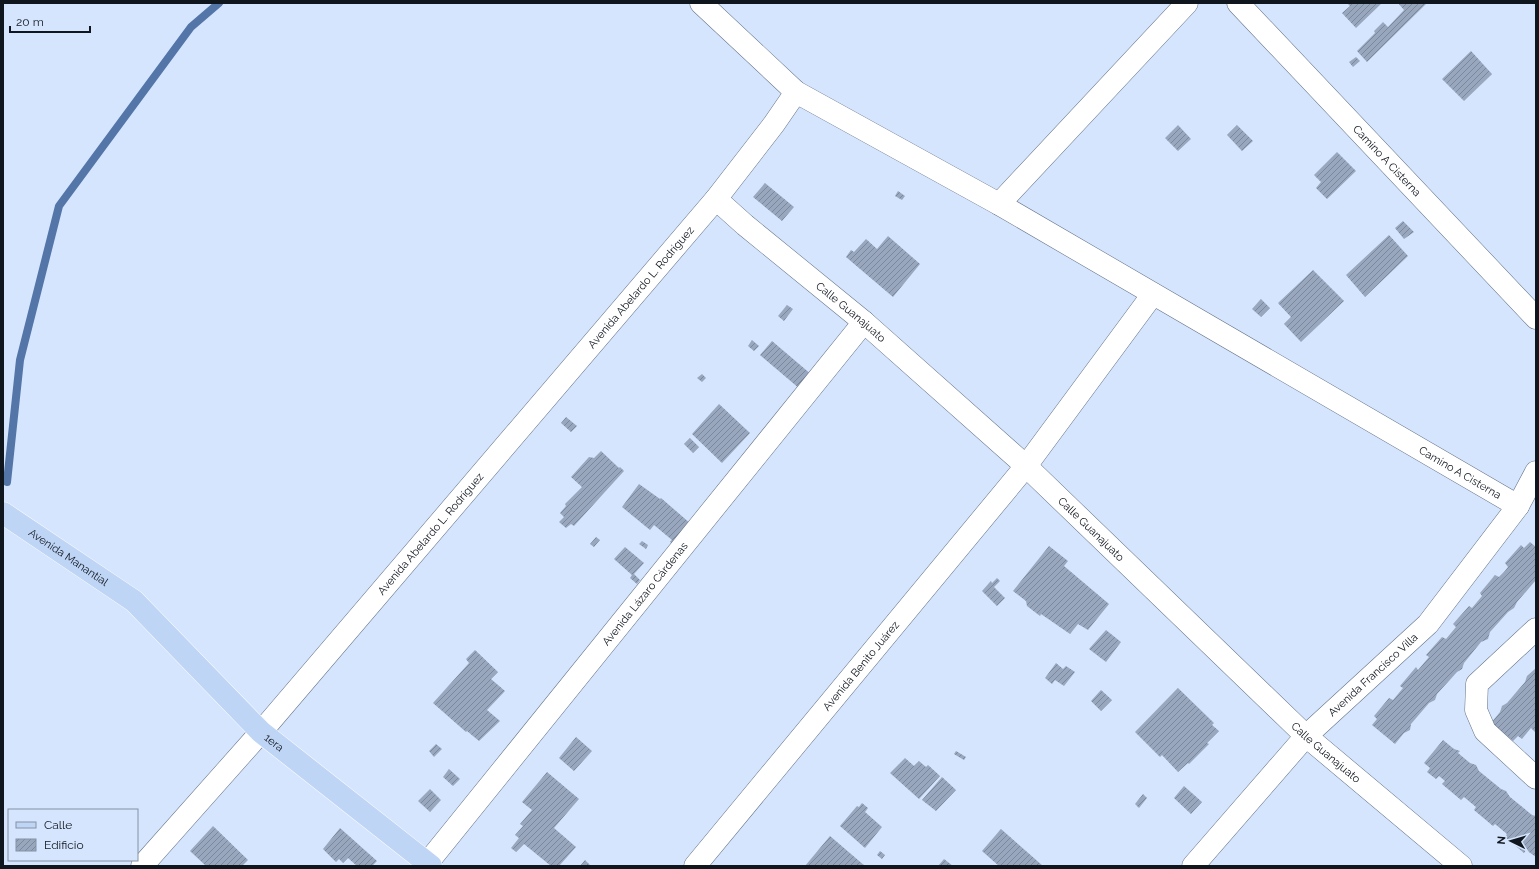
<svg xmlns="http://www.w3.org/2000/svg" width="1539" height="869" font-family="Raleway,sans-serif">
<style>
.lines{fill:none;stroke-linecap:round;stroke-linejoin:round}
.stream{stroke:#5375a8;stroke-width:8}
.building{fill:url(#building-hatch)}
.minor-casing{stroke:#657388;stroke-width:23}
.major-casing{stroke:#fff;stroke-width:23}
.minor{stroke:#fff;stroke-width:22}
.major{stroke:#bfd5f6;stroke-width:22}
.labels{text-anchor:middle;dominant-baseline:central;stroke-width:3;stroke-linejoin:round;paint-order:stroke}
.street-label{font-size:11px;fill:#10161e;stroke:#d5e5fd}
</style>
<defs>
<pattern id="building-hatch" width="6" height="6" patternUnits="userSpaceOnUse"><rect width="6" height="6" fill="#98a7be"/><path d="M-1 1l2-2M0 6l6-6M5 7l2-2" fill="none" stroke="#7b879a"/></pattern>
</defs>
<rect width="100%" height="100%" fill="#d5e5fd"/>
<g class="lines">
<path class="stream" d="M7,482L20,360L59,206L191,27L219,3"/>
</g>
<path class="building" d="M1347,3H1382L1356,28L1342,13L1350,6Z
M1398,3H1425L1426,4L1367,62L1357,51L1375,33L1374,31L1383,22L1388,27L1404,10Z
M1471,51L1492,74L1464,101L1442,79Z
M1356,57L1360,61L1353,67L1349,62Z
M1178,125L1191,139L1178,151L1165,138Z
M1237,125L1253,141L1242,151L1227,135Z
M1337,152L1356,171L1327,199L1316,188L1321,182L1314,175Z
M765,183L794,207L782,221L753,197Z
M898,191L905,196L902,200L895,196Z
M1403,221L1414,232L1404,239L1395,228Z
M1389,235L1408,256L1365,297L1346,275Z
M888,236L920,264L893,297L846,257L851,250L854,252L866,239L877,249Z
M1313,270L1344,301L1301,342L1284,324L1291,317L1278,303Z
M1261,299L1270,308L1261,317L1252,309Z
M787,305L793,309L784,321L778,316Z
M752,340L759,346L754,351L748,346Z
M772,341L819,381L807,395L760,355Z
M702,374L706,378L702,382L697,378Z
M719,404L750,433L722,463L692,434Z
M566,417L577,426L571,432L561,423Z
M690,438L699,447L693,453L684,444Z
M601,451L619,468L620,467L624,471L574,526L571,524L566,528L559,522L564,517L560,513L566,506L565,504L582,487L571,477L589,457L594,458Z
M639,484L660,499L661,498L691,524L673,544L670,542L672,540L654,525L650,530L622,507Z
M596,537L600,540L594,547L590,544Z
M642,541L648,545L646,549L639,544Z
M1530,542L1536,547V580L1517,602L1514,608L1508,612L1490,632L1488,639L1481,642L1464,663L1462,669L1457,672L1437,694L1435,700L1429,703L1411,724L1410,730L1404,733L1395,744L1372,725L1377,719L1374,716L1389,698L1393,700L1403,688L1400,686L1416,667L1418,670L1429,657L1426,655L1442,637L1446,639L1456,627L1453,624L1469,606L1472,608L1482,596L1480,593L1495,575L1499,577L1504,572L1508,567L1505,563L1521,545L1524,548Z
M1049,546L1068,561L1064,566L1109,604L1088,630L1078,624L1070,634L1041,614L1040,616L1027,606L1026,601L1013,591Z
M625,547L644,563L634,574L640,580L637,584L630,578L632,575L614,559Z
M997,578L1000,581L994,587L1005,598L997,606L982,591L991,581L992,583Z
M1106,630L1121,642L1106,662L1089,649Z
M475,650L498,672L491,679L505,691L487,710L500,721L479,741L467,731L466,732L433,703L469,663L466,659Z
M1056,663L1063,669L1066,666L1075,672L1064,686L1055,680L1052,684L1045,678Z
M1536,668V733L1531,728L1522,739L1518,736L1513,741L1491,723L1500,712L1502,706L1507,703L1525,682L1527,676Z
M1178,688L1214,723L1212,725L1219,731L1207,743L1209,744L1189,764L1188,763L1178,772L1162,755L1160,757L1135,732Z
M1101,690L1112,700L1101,711L1091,701Z
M576,737L592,751L574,771L559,758Z
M1443,740L1454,749L1460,751L1458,753L1470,763L1476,765L1479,771L1501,789L1506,791L1510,797L1532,815L1536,816V857L1526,850L1524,853L1505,837L1507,834L1495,824L1493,826L1474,810L1476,807L1464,797L1461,800L1442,784L1445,781L1439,776L1436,779L1427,772L1430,768L1424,763Z
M436,744L442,749L434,757L429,751Z
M956,751L966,757L964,760L954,754Z
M905,758L914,766L919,761L926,767L928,765L940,776L919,799L890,773Z
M449,769L460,779L453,786L443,777Z
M547,772L579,799L554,828L576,847L559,866H551L524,844L516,852L511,848L519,838L515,835L523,826L520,824L532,810L522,802Z
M942,777L956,790L936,811L922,800Z
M1184,786L1202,802L1191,814L1174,798Z
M430,789L441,800L430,812L418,801Z
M1143,794L1147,798L1139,808L1135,804Z
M862,803L868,808L865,812L882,827L865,848L840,826L857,806L859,807Z
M213,826L248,860L242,866H206L190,851Z
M340,828L377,861L372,866H357L348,858L343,863L339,859L336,862L323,849Z
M1001,829L1043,866H999L982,851Z
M830,836L865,866H805Z
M880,851L885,855L882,859L877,855Z
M944,859L953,866H938Z
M585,860L591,866H580Z"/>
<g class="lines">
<defs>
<g id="minor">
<path d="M701,3L796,92"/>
<path id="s1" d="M1238,3L1536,318"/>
<path id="s2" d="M716,199L745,225L864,322L1026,466L1306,736L1461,866"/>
<path d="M999,204L1187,3"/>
<path d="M1536,629L1477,684L1476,710L1485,731L1536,778"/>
<path id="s3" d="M142,866L261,732L716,199L774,124L796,92L999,204L1518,506"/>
<path id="s4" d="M425,866L864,322"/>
<path id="s5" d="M695,866L1026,466L1153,294"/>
<path id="s6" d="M1193,866L1306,736L1428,624L1518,506L1536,472"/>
</g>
<g id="major">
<path id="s7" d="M3,513L134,601L261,732L431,866"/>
</g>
</defs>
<use href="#minor" class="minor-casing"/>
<use href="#major" class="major-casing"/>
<use href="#minor" class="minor"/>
<use href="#major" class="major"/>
</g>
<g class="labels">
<g class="street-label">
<text stroke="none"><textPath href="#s1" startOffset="217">Camino A Cisterna</textPath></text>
<text stroke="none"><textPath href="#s3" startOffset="764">Avenida Abelardo L. Rodríguez</textPath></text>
<text stroke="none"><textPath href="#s2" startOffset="176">Calle Guanajuato</textPath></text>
<text stroke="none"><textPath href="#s3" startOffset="1779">Camino A Cisterna</textPath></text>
<text stroke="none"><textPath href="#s2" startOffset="500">Calle Guanajuato</textPath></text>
<text stroke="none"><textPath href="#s3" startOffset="440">Avenida Abelardo L. Rodríguez</textPath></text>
<text stroke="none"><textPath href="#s7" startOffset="79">Avenida Manantial</textPath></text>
<text stroke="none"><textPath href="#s4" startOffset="350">Avenida Lázaro Cárdenas</textPath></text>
<text stroke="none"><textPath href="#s5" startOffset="260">Avenida Benito Juárez</textPath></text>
<text stroke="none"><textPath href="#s6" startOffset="263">Avenida Francisco Villa</textPath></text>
<text stroke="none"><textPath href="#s7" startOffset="357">1era</textPath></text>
<text stroke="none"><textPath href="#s2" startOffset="824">Calle Guanajuato</textPath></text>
</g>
</g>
<rect width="1539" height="869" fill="none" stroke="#10161e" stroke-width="8"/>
<rect x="8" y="809" width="130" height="52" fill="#d5e5fd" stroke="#8692a4"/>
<rect x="16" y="822" width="20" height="6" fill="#bfd5f6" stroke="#8692a4"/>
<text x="44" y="829" font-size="12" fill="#10161e">Calle</text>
<rect x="16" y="839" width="20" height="12" fill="url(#building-hatch)" stroke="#8692a4"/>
<text x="44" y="849" font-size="12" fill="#10161e">Edificio</text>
<g transform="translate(1511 841) rotate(275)" stroke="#d5e5fd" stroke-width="3" paint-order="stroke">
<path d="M0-3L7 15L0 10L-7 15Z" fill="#10161e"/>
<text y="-6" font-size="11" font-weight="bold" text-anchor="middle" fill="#10161e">N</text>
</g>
<path d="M10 26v6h80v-6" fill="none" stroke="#10161e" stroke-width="2"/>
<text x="16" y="26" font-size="12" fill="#10161e" stroke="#d5e5fd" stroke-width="3" paint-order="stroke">20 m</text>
</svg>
